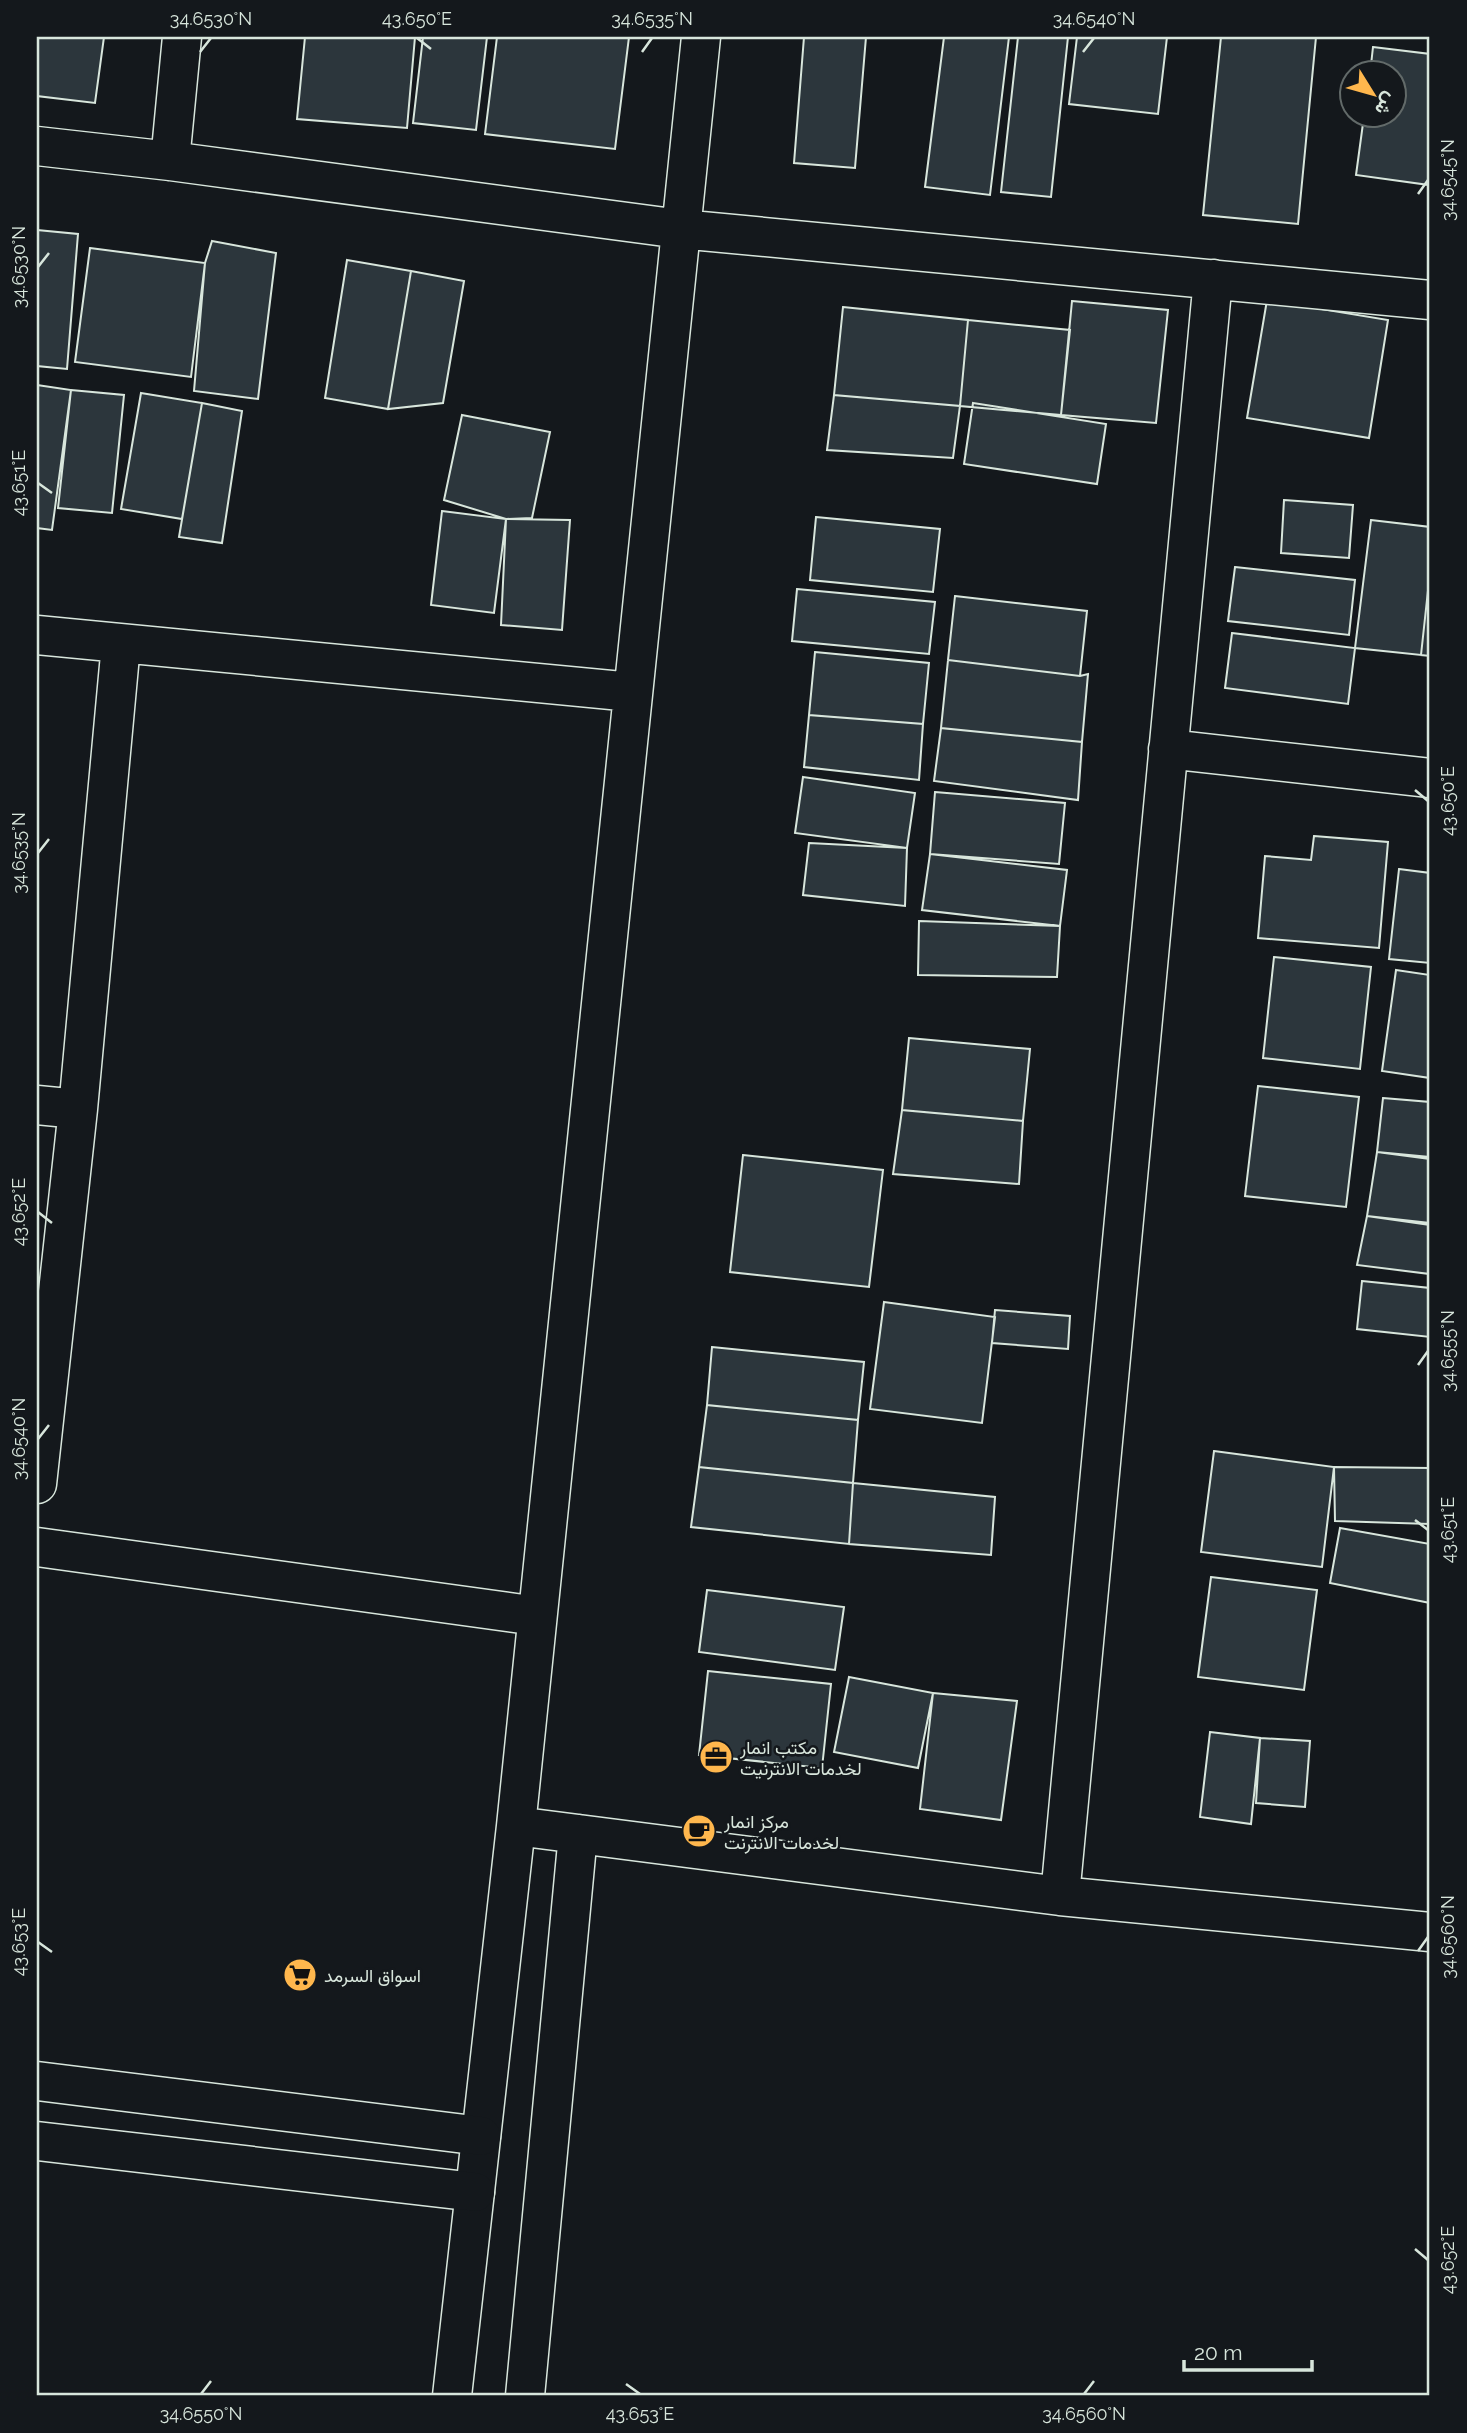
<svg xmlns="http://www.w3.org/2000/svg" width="1467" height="2433" font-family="Raleway,Vazirmatn,sans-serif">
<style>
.building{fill:#2c363c;stroke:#d8e6dc;stroke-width:2}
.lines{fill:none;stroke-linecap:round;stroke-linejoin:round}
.street-casing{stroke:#d8e6dc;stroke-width:41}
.secondary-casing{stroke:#d8e6dc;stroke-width:41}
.street{stroke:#14181c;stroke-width:38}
.secondary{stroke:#14181c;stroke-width:38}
.ticks{fill:none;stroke:#d8e6dc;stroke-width:2.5}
.labels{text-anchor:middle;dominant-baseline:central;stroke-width:5;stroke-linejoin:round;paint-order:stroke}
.poi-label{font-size:18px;fill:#d8e6dc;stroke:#14181c;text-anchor:start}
.neatline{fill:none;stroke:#d8e6dc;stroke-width:2.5}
.ticks-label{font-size:18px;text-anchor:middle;fill:#d8e6dc}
</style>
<rect width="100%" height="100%" fill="#14181c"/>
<path class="building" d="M37,37H104L95,103L37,96Z
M305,37H415L407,128L297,119Z
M423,37H487L476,130L413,123Z
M497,37H629L615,149L485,134Z
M804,37H866L855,168L794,163Z
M944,37H1009L990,195L925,187Z
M1018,37H1068L1051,197L1001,192Z
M1077,37H1167L1158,114L1069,104Z
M1221,37H1316L1298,224L1203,215Z
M1373,47L1430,54L1429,185L1356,175L1364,116H1394V74H1370Z
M37,230L78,234L67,369L37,366Z
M212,241L276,253L258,399L194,391L205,263Z
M90,248L205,263L191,377L75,362Z
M347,260L411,271L388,409L325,398Z
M411,271L464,281L443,403L388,409Z
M1267,300L1388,320L1369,438L1247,418Z
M1072,301L1168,310L1156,423L1061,415Z
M843,307L968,320L960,406L834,395Z
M968,320L1070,330L1061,415L960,406Z
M37,385L71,390L52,530L37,528Z
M71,390L124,395L112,513L58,508Z
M141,393L202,403L182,519L121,509Z
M834,395L960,406L953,458L827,450Z
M202,403L242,411L222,543L179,537Z
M973,403L1106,424L1097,484L964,464Z
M462,415L550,432L532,518L506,519L444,500Z
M1284,500L1353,505L1349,558L1281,553Z
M442,511L506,519L494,613L431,605Z
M816,517L940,529L933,592L810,580Z
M506,519L570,520L562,630L501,625Z
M1371,520L1430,527V572L1421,655L1355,648Z
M1235,567L1355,580L1349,635L1228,621Z
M1430,572V656L1421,655Z
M797,589L935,602L929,654L792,641Z
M955,596L1087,611L1080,676L948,660Z
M1232,633L1355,648L1348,704L1225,688Z
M815,652L929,663L923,724L809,715Z
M948,660L1080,676L1088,674L1082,742L941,728Z
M809,715L923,724L919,780L804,767Z
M941,728L1082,742L1078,800L934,781Z
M803,777L915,793L907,848L795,833Z
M935,792L1065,803L1059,864L930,854Z
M1314,836L1388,842L1379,948L1258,938L1265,856L1311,860Z
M809,843L907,848L905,906L803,895Z
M930,854L1067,870L1060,926L922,910Z
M1399,869L1430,873V963L1389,959Z
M919,921L1060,926L1057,977L918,975Z
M1274,957L1371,967L1360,1069L1263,1058Z
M1396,970L1430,975V1078L1382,1071Z
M909,1038L1030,1049L1023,1121L902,1110Z
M1258,1086L1359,1097L1346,1207L1245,1196Z
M1383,1098L1430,1102V1157L1377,1152Z
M902,1110L1023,1121L1019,1184L893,1174Z
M1377,1152L1430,1159V1223L1367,1216Z
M743,1155L883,1170L869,1287L730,1272Z
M1367,1216L1430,1225V1274L1357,1265Z
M1362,1281L1430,1288V1337L1357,1329Z
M884,1302L995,1317L982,1423L870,1409Z
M995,1310L1070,1316L1068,1349L992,1343Z
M712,1347L864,1362L858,1420L707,1405Z
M707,1405L858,1420L853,1483L699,1467Z
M1214,1451L1334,1467L1322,1567L1201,1552Z
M699,1467L853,1483L849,1544L691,1527Z
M1334,1467L1430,1468V1524L1335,1521Z
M853,1483L995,1497L991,1555L849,1544Z
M1340,1528L1430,1544V1603L1330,1583Z
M1211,1577L1317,1590L1304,1690L1198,1677Z
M707,1590L844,1607L835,1670L699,1652Z
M708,1671L831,1684L822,1768L699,1755Z
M849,1677L933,1693L918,1768L834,1752Z
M933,1693L1017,1701L1001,1820L920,1809Z
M1210,1732L1260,1738L1251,1824L1200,1817Z
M1260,1738L1310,1741L1305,1807L1256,1803Z"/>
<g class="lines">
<defs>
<path id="street" d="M37,146L170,161L680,229L1430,300
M170,161L182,37
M37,635L632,692
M1168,749L1430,778
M37,1105L78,1109
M37,1484L78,1109L121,644
M37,1547L537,1616
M516,1826L1060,1896L1430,1932
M1060,1896L1213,279
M452,2396L516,1826L701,37
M525,2396L578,1834"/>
<path id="secondary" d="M37,2081L481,2136
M37,2141L475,2192"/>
</defs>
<use href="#street" class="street-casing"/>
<use href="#secondary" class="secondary-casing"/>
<use href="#street" class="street"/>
<use href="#secondary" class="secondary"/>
</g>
<path class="ticks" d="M417,38L431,49M200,52L211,38M642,52L652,38M1083,52L1094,38M1418,194L1428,180M38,267L49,253M38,483L52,493M1415,790L1428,801M38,853L49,839M38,1212L52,1223M1418,1365L1428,1351M38,1439L49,1425M1415,1520L1428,1530M38,1942L52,1952M1418,1951L1428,1937M1415,2249L1428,2260M626,2384L640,2394M201,2394L211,2381M1084,2394L1094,2381"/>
<defs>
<symbol id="office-disc" viewBox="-11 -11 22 22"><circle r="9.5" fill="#ffb74d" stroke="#14181c"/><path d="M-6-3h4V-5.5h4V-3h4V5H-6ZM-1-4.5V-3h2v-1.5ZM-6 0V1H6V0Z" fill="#111"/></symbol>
<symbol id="cafe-disc" viewBox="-11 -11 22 22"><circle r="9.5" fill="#ffb74d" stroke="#14181c"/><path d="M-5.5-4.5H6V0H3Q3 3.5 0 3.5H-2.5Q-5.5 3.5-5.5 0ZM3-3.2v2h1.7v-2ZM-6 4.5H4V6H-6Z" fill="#111"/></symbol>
<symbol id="supermarket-disc" viewBox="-11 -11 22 22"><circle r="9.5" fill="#ffb74d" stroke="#14181c"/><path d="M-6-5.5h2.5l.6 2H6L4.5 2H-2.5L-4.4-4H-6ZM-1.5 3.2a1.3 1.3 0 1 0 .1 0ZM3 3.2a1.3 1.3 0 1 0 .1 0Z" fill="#111"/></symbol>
</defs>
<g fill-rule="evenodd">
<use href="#office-disc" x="697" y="1738" width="38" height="38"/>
<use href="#cafe-disc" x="680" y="1812" width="38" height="38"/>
<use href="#supermarket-disc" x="281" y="1956" width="38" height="38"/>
</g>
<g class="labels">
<g class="poi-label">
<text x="740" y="1747">مكتب انمار<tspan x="740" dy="21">لخدمات الانترنيت</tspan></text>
<text x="724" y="1821">مركز انمار<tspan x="724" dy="21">لخدمات الانترنت</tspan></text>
<text x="324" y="1975">اسواق السرمد</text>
</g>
</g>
<rect width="1467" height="2433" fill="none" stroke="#14181c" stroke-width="77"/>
<g transform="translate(1373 94) rotate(127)"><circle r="33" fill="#14181c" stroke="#626a69" stroke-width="2"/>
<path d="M0-5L12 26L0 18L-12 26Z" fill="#ffb74d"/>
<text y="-10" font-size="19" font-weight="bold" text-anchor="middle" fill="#d8e6dc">ش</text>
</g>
<path d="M1184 2360v10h128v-10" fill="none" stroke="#d8e6dc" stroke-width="3.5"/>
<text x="1194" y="2360" font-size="21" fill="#d8e6dc" stroke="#14181c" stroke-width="5" paint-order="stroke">20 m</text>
<rect x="38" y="38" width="1390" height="2356" class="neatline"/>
<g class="ticks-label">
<text x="211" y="25">34.6530°N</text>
<text x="417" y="25">43.650°E</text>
<text x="652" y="25">34.6535°N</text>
<text x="1094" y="25">34.6540°N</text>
<text transform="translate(1448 180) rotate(-90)" y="6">34.6545°N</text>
<text transform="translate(19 267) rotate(-90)" y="6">34.6530°N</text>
<text transform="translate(19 483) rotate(-90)" y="6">43.651°E</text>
<text transform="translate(1448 801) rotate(-90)" y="6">43.650°E</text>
<text transform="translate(19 853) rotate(-90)" y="6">34.6535°N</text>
<text transform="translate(19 1212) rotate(-90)" y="6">43.652°E</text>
<text transform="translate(1448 1351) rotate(-90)" y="6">34.6555°N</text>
<text transform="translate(19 1439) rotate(-90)" y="6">34.6540°N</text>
<text transform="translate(1448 1530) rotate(-90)" y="6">43.651°E</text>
<text transform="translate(1448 1937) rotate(-90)" y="6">34.6560°N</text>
<text transform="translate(19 1942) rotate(-90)" y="6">43.653°E</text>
<text transform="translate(1448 2260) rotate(-90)" y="6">43.652°E</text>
<text x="201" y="2420">34.6550°N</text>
<text x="640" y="2420">43.653°E</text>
<text x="1084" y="2420">34.6560°N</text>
</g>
</svg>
